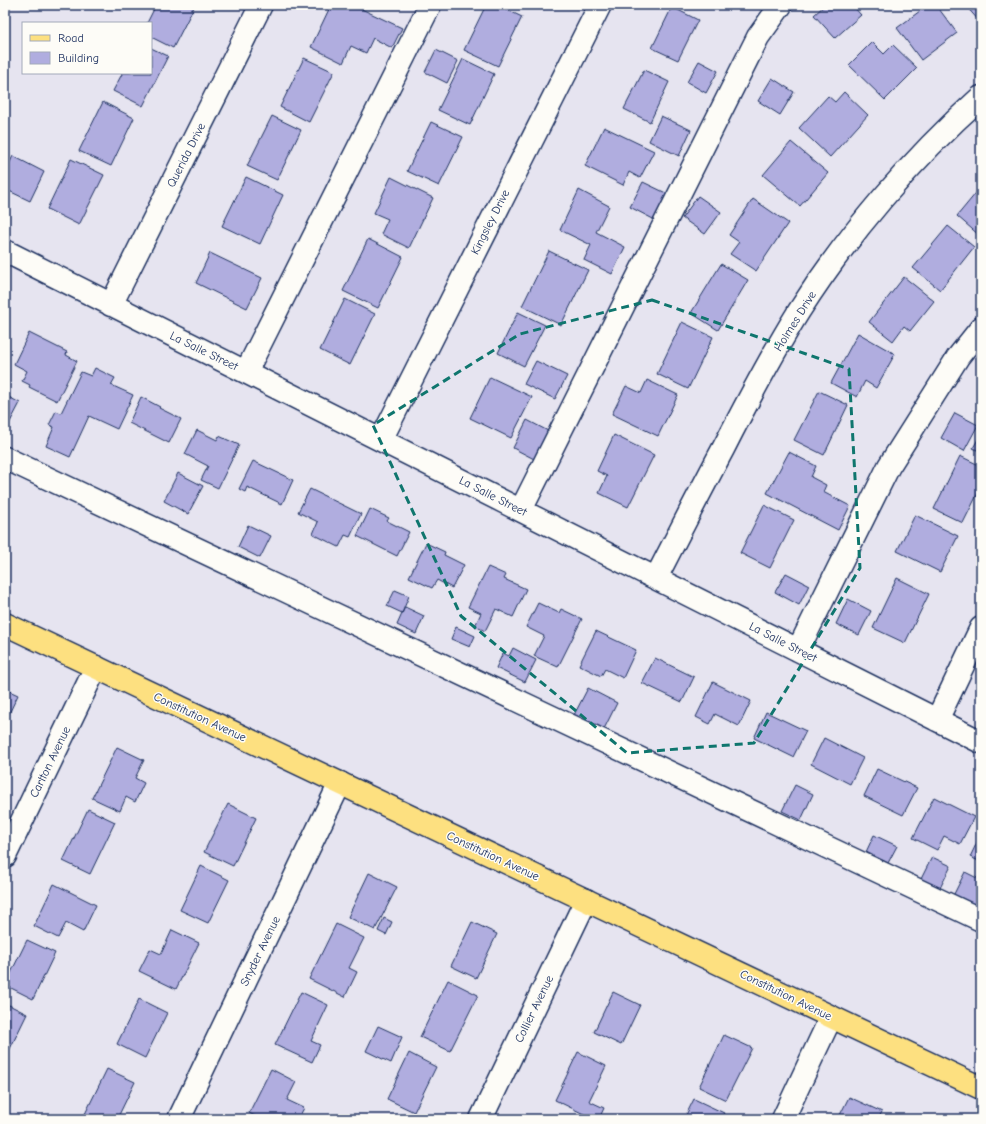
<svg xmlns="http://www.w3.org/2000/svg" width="986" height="1124" font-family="'Comic Neue',sans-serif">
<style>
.building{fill:#b0addf;stroke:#1b2f5e}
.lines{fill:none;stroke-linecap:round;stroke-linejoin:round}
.minor-casing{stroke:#1b2f5e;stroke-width:25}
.major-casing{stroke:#1b2f5e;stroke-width:25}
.minor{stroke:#fdfcf7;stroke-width:22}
.major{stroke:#fde080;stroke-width:22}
.marked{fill:none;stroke:#0f766e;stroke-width:3;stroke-dasharray:8 5;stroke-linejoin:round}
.labels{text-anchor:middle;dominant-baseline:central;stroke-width:3;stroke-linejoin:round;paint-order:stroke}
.street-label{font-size:12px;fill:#1b2f5e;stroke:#fdfcf7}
</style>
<rect width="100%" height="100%" fill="#e6e4f0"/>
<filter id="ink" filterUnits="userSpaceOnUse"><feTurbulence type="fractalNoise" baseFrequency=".025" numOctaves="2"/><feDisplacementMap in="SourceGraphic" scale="8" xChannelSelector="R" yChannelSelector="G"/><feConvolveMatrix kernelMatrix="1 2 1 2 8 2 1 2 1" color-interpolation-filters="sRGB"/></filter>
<g filter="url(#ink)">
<path class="building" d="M156,5H195L173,48L151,37V23H147Z
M331,5H353L402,28L392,48L373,38L366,53L351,46L343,63L311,47Z
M486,5H497L522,17L498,66L464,50Z
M825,5H852L861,15L835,38L814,15Z
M928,5H936L957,33L921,60L897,28Z
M965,5H981V20L980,22Z
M672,7L698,20L678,60L652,48Z
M872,42L884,54L893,45L917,68L885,100L849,65Z
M151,48L168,56L143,106L113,91L122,74L121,73H151Z
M436,50L458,61L447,83L425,72Z
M304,58L334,72L309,122L280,107Z
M463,59L494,74L470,125L438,110Z
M699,61L718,71L706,93L687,82Z
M644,70L669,82L650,122L624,109Z
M772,78L794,92L780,115L758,101Z
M844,92L868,115L830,157L799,128L828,96L835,102Z
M103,102L134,118L111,166L79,151Z
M272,116L301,130L277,180L247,166Z
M661,116L691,130L679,156L649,141Z
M431,122L463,137L439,186L407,171Z
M604,127L654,151L640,178L629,172L623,185L585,166Z
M791,142L828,173L800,206L763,175Z
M13,156L44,172L30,201L5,189V172Z
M71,159L104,175L79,225L47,209Z
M246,177L283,195L260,244L222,226Z
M391,177L433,198L409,248L381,234L388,219L374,213Z
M643,182L668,194L655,220L630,207Z
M981,187V235L980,236L957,216Z
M579,190L609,206L596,232L625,247L612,274L584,260L591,245L560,230Z
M698,196L721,212L705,234L682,218Z
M753,199L788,223L756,271L730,254L739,242L729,235Z
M948,226L974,247L940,290L913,268Z
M368,239L403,257L378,308L343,291Z
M549,251L588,270L561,325L522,306Z
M210,253L262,278L247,308L196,283Z
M721,264L748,280L718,330L691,313Z
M904,277L934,301L910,331L904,326L893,341L869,322Z
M345,299L375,314L350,365L320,350Z
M518,312L545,325L524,366L498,353Z
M682,322L713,337L688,389L657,374Z
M29,333L67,352L66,355L77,361L57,401L29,387L30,385L22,381L27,371L14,364Z
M858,333L895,354L876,388L865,381L857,397L831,383Z
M536,361L567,376L555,399L524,384Z
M95,368L115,378L111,385L133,395L117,429L89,416L70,457L46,446L54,427L49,425L56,411L61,413L81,372L91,376Z
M490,377L532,397L511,438L470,418Z
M647,380L678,395L658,436L612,414L626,386L641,393Z
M819,391L848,405L824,455L794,440Z
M5,395L20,403L9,424L5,422Z
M141,397L160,407L159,408L181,419L169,443L129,423Z
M955,413L978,425L964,451L941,438Z
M527,420L550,432L536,460L513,448Z
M197,430L217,440L219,436L239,445L218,488L201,480L208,466L185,454Z
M981,434V452L973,448Z
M614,435L654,455L628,507L599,493L607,476L597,471Z
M789,452L816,466L811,477L826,485L823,492L850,506L838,530L767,493Z
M960,456L981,466V487L963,523L934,509Z
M253,461L293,480L282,504L247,487L245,492L239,489Z
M178,473L203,486L188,514L164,501Z
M310,489L361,514L350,537L345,535L339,547L313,534L318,522L298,512Z
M764,505L794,520L770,568L740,553Z
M370,509L389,518L387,521L409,532L397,556L357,536Z
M915,515L958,536L940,572L897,551Z
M248,525L271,536L260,558L238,547Z
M426,543L445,552L444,555L464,565L452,588L437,580L432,588L409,577Z
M488,567L506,575L504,579L526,589L513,617L496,609L485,631L475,626L481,613L468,607Z
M786,573L809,585L799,605L775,592Z
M897,578L929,594L905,643L873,628Z
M395,590L409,596L402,613L387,606Z
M848,599L871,611L859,635L836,624Z
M538,603L559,613L561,609L582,619L558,667L534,656L544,636L526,627Z
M405,607L424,616L416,634L397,625Z
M456,627L475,636L470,647L451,639Z
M596,631L636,650L623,678L605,669L601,676L579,665Z
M513,648L536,660L525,682L496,668L503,653L509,656Z
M655,658L694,677L682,702L642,683Z
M713,682L751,701L739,726L715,714L710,724L696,717Z
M588,688L617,703L604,729L574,715Z
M5,689L18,695L5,722Z
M766,712L806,731L793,757L754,738Z
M824,738L863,758L850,784L811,764Z
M117,747L144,760L135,778L144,783L135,802L126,797L120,811L92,798Z
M877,769L917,788L903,815L864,796Z
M795,785L813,794L801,820L782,811Z
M934,797L974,817L960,844L944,836L937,850L913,838Z
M228,804L256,818L233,866L204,852Z
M88,809L115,822L90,874L63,861Z
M981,834V862L970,857Z
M874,835L897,846L888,863L866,852Z
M932,857L951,866L940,888L921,879Z
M201,866L229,880L208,923L180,910Z
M965,872L981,880V899L977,908L953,896Z
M369,873L397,887L375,930L348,917Z
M54,884L96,905L83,932L66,923L58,938L34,926Z
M384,918L392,922L386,935L378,931Z
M472,922L497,934L476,978L451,966Z
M336,924L364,938L349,968L357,972L345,997L309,979Z
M172,930L199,943L176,989L139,971L150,949L161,954Z
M27,940L55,953L33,999L5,985Z
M448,980L478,995L450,1051L420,1037Z
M301,992L328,1005L311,1041L320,1045L312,1062L275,1045Z
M613,992L640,1005L621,1045L594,1032Z
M139,999L167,1013L145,1058L117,1044Z
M5,1003L27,1014L5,1059Z
M378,1026L402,1037L391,1063L366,1051Z
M724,1035L752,1048L726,1100L699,1087Z
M578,1052L606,1066L589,1101L604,1108L599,1119H594L555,1100Z
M409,1053L436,1067L414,1112L387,1099Z
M107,1069L135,1082L117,1119H95L85,1114Z
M271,1069L296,1082L287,1100L304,1108L298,1119H261L249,1113Z
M849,1097L882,1112L878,1119H838Z
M694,1099L724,1113L721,1119H684Z"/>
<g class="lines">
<defs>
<path id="minor" d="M5,251L981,742
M111,305L261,5
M246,372L430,5
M381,440L600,5
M5,458L981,920
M521,510L758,37L781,5
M656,578C678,535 700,492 723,449C747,402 771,356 799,311C848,234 913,158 981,97
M798,650L889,466L958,357L981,328
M937,720L981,628
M5,856L96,667
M179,1119L340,783
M481,1119L586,900
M783,1119L831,1017"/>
<path id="major" d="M5,624L981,1088"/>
</defs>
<use href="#minor" class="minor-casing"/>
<use href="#major" class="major-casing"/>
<use href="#minor" class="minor"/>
<use href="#major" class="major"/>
</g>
</g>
<path class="marked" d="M652,300L849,369L860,568L754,743L627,753L461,616L373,425L520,334Z"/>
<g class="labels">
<g class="street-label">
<text transform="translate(186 155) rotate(-63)">Querida Drive</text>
<text transform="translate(490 222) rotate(-63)">Kingsley Drive</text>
<text transform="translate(795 321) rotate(-58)">Holmes Drive</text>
<text transform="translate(204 351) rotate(26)">La Salle Street</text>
<text transform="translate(493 496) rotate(27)">La Salle Street</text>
<text transform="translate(783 642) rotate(27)">La Salle Street</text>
<text transform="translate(200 717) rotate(25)">Constitution Avenue</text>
<text transform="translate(50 762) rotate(-64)">Carlton Avenue</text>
<text transform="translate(493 856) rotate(25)">Constitution Avenue</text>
<text transform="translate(260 951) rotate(-64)">Snyder Avenue</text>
<text transform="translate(786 995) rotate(26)">Constitution Avenue</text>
<text transform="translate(534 1009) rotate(-64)">Collier Avenue</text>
</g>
</g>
<rect width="986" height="1124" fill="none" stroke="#fdfcf7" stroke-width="20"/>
<rect x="10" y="10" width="966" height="1104" fill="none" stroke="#1b2f5e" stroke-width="1.5" filter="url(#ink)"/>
<rect x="22" y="22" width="130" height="52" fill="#fdfcf7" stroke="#a3aaba"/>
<rect x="30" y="35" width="20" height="6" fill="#fde080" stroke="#a3aaba"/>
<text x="58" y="42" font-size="12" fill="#1b2f5e">Road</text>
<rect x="30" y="52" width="20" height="12" fill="#b0addf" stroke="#a3aaba"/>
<text x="58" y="62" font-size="12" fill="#1b2f5e">Building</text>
</svg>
